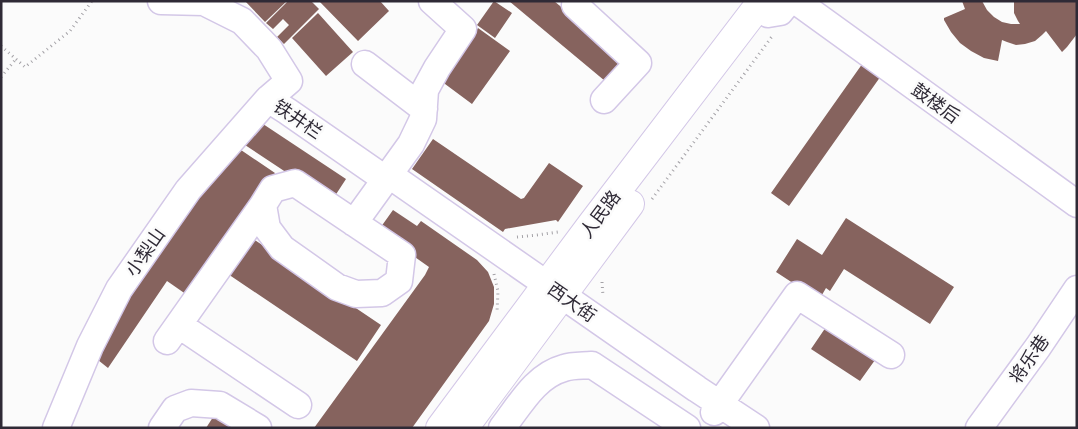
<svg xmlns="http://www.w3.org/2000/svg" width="1078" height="429" font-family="Roboto,'Noto Sans SC',sans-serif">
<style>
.building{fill:#86635e}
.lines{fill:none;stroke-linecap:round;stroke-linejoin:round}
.minor-casing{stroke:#d3c7e7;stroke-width:29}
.major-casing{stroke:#d3c7e7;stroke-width:30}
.path{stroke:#a4a2a7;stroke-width:3;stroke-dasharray:1 4;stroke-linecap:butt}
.minor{stroke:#fff;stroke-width:26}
.major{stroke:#fff;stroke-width:28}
.labels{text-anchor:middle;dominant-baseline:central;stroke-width:5;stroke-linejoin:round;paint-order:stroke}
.street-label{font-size:18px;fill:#2f2a36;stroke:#fbfbfb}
</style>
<rect width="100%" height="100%" fill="#fbfbfb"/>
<path class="building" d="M245,1H287L265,22Z
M288,1H311L319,9L284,44L277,37L289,25L283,19L273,29L266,23Z
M319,1H380L389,11L358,41Z
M494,1L512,13L495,38L477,25Z
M509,1H554L629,63L611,86Z
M962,1H982L987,10L994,17L1002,22L1011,24H1020L1018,21L1014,13V1H1077V34L1067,47L1062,52L1046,31L1042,35L1035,41L1025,44L1016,45L1007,42L1002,40L998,61L984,58L971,51L960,43L951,32L944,20V18L965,9Z
M318,13L353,52L326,76L292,38Z
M478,28L510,51L472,104L441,81Z
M865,60L883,73L789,206L771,193Z
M260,122L346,179L331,202L245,145Z
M433,139L521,199L524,198L549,163L583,186L558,222L556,220L505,229L503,232L412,169Z
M241,150L275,173L190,297L167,281L108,368L98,360L96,347L179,219Z
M393,210L417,226L421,221L477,260L488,272L494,287V304L489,321L412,428H314L425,275L429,267L378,231Z
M846,218L954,287L930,324L844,269L830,291L826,288L819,300L776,272L797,239L822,255Z
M246,234L381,325L357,361L222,270Z
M826,327L875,360L860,381L811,349Z
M217,411L242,428H206Z"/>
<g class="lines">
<defs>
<path id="minor" d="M161,1L204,2L242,21L269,49L289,81L268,99L287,111L385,179
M577,1L575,5L638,63L604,100
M796,1L1077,204
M768,14L780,12L789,1
M365,64L424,109
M388,174L697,389L756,428
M295,183L402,255L399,281L382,293L356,294L337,287L282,248L267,228L263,205L273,189Z
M354,223L411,144L423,119L425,90L437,68L463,29L432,1
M179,325L298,405
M167,341L263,205
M714,412L797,295L891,355
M56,428L90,346L119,289L188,190L268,99
M162,428L175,409L191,403L220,405L258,428
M502,428C520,405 535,376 564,368C573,365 583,366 592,365L687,428
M979,428L1038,347L1077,289"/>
<path id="major" d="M440,428L591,225L762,1
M464,428L630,204"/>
</defs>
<use href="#minor" class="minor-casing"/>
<use href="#major" class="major-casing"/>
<path class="path" d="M1,46L25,67L70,31L92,1
M1,77L16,59
M652,199L773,35
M517,237L537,235L558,232
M494,274L498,291L497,312
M602,282L603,296"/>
<use href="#minor" class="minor"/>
<use href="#major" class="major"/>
</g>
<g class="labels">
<g class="street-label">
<text transform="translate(936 103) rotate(36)">鼓楼后</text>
<text transform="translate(298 119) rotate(34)">铁井栏</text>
<text transform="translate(600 214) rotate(-53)">人民路</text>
<text transform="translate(145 252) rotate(-55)">小梨山</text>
<text transform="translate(572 302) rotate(35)">西大街</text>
<text transform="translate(1029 359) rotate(-55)">将乐巷</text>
</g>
</g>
<rect width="1078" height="429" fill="none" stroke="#2f2a36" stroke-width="5"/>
</svg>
